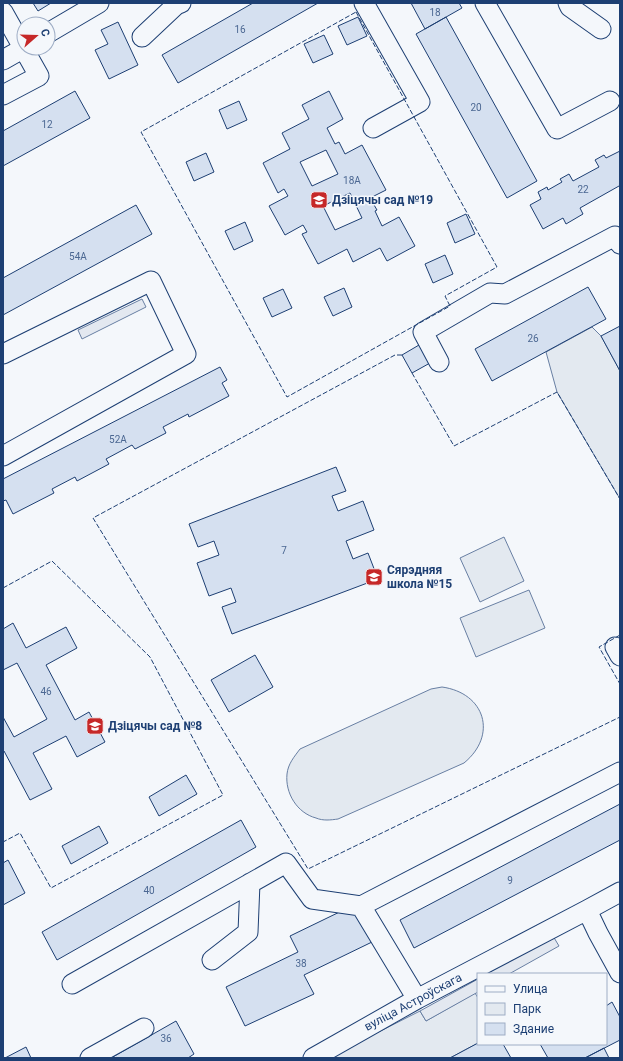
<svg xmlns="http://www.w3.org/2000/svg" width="623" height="1061" font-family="Roboto,sans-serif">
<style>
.green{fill:#e3e9f0;stroke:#687fa3}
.parking{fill:#e3e8f0;stroke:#687fa3}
.building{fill:#d5e0f0;stroke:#1d3f73;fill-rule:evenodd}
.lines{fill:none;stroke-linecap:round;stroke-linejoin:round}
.minor-casing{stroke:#1d3f73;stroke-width:21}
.minor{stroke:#f4f7fb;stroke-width:19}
.fence{stroke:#1d3f73;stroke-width:1;stroke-dasharray:5 2;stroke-linecap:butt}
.labels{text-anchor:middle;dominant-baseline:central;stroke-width:3;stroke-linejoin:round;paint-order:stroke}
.number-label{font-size:10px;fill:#4b6792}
.poi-label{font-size:12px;font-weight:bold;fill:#1d3f73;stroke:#f4f7fb;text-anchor:start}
.street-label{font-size:12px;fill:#1d3f73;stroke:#f4f7fb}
</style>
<rect width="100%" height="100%" fill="#f4f7fb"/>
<path class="green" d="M592,327L601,336L620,371V499L557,392L546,352Z
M504,537L524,581L480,602L460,558Z
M529,590L545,628L476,657L460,618Z
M442,687C485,693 498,735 464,763L338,819C331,820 323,821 316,818C297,813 285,793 287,774C288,764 294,757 300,749L431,689Z
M475,993L478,998V1043L450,1058H327L420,1011L426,1021Z"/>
<path class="parking" d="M142,299L146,307L82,339L78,330Z
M553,936L559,946L509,974H486Z
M478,979V992L426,1021L420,1011Z"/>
<path class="building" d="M33,3H51L38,11Z
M253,3H318L178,83L162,55Z
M411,3H459L462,8L425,29Z
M358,17L367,36L347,45L338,26Z
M446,17L537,181L507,198L416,34Z
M118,22L138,65L109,79L95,50L108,44L101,30Z
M324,35L333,54L313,63L304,44Z
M75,91L90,118L3,166V131Z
M329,91L343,119L327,128L335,144L339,142L345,154L362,145L386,190L370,198L377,210L375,211L382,226L399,217L415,246L387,261L380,248L353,262L347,249L318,264L302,234L307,232L303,225L285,235L269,206L288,196L284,189L278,193L263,163L290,149L282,133L309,119L302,105ZM326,150L338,174L312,186L300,162ZM350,193L362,218L335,230L323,206Z
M239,101L247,120L227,129L219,110Z
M620,151V187L619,186L580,208L583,214L566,224L563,218L543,229L530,205L541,199L538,192L547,187L548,190L562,182L560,179L569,174L573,181L599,167L595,160L604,155L606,158Z
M206,153L214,172L194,181L186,162Z
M136,205L152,234L3,315V278Z
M466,214L475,234L455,243L447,223Z
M245,222L253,241L234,250L225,231Z
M445,255L453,274L433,283L425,264Z
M588,287L606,319L492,381L475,349Z
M344,288L352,307L333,316L324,297Z
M283,289L292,308L272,317L263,298Z
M620,326V371L601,336Z
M419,345L430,363L412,373L402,355Z
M220,367L227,380L222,383L229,396L189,417L188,414L163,427L166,433L135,449L132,445L106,459L109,464L77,481L75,477L52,489L54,493L13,514L6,500L3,501V479Z
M336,467L346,491L332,496L338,511L363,501L374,530L346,541L353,559L368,553L378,579L232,634L222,607L236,602L231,588L209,596L197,563L219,555L214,541L198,547L189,524Z
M13,623L26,648L66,627L77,648L46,665L75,720L89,712L105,742L77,757L66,736L33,753L52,789L30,800L4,751L3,752V717L14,737L47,719L17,663L3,670V629Z
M255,655L273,687L229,712L211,680Z
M186,775L197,794L159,816L149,797Z
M620,804V840L414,948L400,920Z
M241,820L256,847L57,960L42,932Z
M99,826L108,843L71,864L62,846Z
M8,860L25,893L3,905V863Z
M354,905L372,942L304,975L314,994L245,1026L226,987L298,952L290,936Z
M612,1002L620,1017V1040L585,1058H548L540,1044H606V1006Z
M176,1021L194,1054L188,1058H111Z
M478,1043V1044H503L511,1058H450Z
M26,1047L31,1058H5Z
M604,1048L609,1058H585Z"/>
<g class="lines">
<defs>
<path id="minor" d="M364,3L420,102L373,128
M485,3L557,129L610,101
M568,3L570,7L601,29
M3,12L39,76L3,95
M48,33L99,3
M142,37L176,5L181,3
M3,60L24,48
M3,354L151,281L186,354L3,456
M439,362L423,332L490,293L505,294L615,236L620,244
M615,647L620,656
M361,906L620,772
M587,910L598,933L620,973
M212,960L248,932L250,883
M72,984L286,863L312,899L361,906L417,999
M90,1058L144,1028
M313,1058L417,999L587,910L620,892"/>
</defs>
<use href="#minor" class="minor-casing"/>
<use href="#minor" class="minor"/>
<path class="fence" d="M356,12L497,267L445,296L450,306L287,397L141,132Z
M402,355H395L93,518L308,869L620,717
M412,373L454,446L557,392L620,499
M3,588L52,561L150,657L223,795L51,888L20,833L3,842
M620,635L599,647L620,684"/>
</g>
<defs>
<symbol id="school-square" viewBox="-11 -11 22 22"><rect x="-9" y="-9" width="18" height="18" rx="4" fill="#c62828" stroke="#f4f7fb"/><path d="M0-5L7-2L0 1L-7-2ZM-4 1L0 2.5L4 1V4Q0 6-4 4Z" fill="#fff"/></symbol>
</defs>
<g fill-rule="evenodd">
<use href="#school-square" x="309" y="190" width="20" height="20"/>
<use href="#school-square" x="364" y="567" width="20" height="20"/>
<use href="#school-square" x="85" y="716" width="20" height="20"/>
</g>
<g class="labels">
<g class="number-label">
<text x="435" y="12">18</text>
<text x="240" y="29">16</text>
<text x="476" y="107">20</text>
<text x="47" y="124">12</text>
<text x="352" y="180">18А</text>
<text x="583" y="189">22</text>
<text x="78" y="256">54А</text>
<text x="533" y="338">26</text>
<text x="118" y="439">52А</text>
<text x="284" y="550">7</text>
<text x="46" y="691">46</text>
<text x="510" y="880">9</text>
<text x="149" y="890">40</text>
<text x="301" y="963">38</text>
<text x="166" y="1038">36</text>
</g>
<g class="poi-label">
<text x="332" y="200">Дзіцячы сад №19</text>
<text x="387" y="570">Сярэдняя<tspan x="387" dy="14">школа №15</tspan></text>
<text x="108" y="726">Дзіцячы сад №8</text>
</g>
<g class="street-label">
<text transform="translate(413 1002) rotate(-28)">вуліца Астроўскага</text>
</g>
</g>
<rect width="623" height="1061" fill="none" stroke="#1d3f73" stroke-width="8"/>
<rect x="477" y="973" width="130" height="72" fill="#f4f7fb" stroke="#9eadc5"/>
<rect x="485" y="986" width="20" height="6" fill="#f4f7fb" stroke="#9eadc5"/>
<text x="513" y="993" font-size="12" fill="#1d3f73">Улица</text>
<rect x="485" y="1003" width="20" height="12" fill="#e3e9f0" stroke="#9eadc5"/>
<text x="513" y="1013" font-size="12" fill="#1d3f73">Парк</text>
<rect x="485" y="1023" width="20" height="12" fill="#d5e0f0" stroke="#9eadc5"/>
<text x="513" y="1033" font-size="12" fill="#1d3f73">Здание</text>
<g transform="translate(36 36) rotate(70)"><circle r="19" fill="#f4f7fb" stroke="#9eadc5"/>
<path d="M0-3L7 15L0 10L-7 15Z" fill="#c62828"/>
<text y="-6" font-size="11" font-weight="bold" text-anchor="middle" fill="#1d3f73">С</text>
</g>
</svg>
